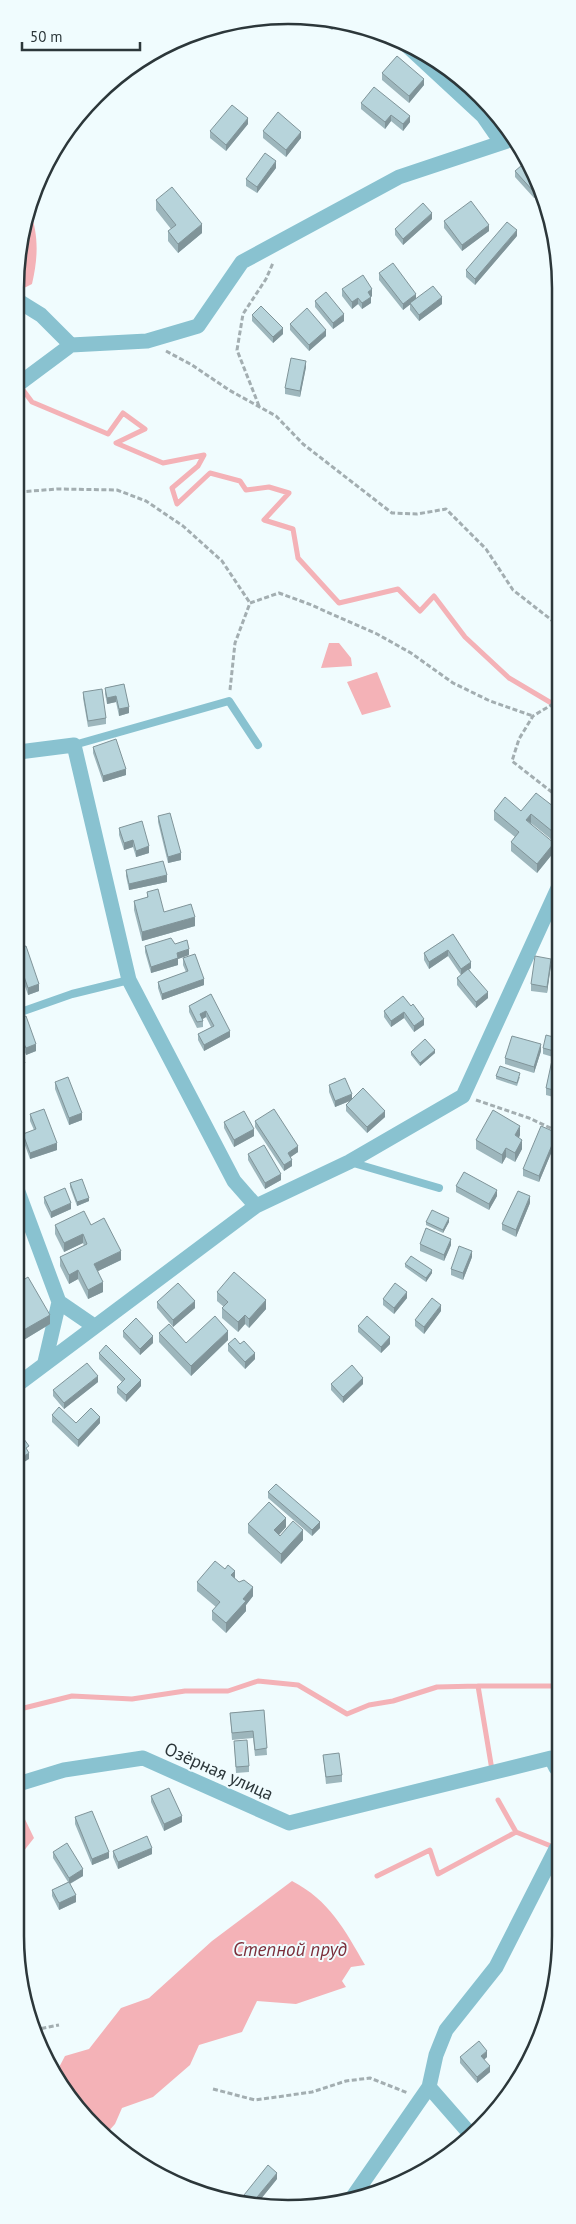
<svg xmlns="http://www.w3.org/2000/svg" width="576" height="2224" font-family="'PT Sans',sans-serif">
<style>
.water{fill:#f4b2b7}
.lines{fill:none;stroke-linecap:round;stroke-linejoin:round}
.stream{stroke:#f4b2b7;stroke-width:5}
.path{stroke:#a3aeb1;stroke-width:3;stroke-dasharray:5 2.5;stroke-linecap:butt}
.service{stroke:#89c2d0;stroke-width:8}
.minor{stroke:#89c2d0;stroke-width:15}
.wall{fill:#9db6bc}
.shaded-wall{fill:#809499}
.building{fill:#b7d4db;stroke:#809499}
.labels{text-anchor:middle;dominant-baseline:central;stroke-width:4;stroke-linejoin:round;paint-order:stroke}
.street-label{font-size:18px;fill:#2c373a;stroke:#f0fcfe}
.water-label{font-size:19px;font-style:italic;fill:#7c2f3b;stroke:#f0fcfe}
.rim{fill:none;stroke:#2c373a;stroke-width:2.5}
</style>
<rect width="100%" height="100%" fill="#f0fcfe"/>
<path class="water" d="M30,211C39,236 38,258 32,284L20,290V235Z
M329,643H339L351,658L352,666L321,668Z
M377,672L391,707L362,715L347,682Z
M21,1811L34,1838L19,1857L15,1859V1813Z
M292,1881C329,1900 345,1930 365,1965L351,1967L342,1981L346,1987L296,2004L257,2001L242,2032L199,2045L190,2065L153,2097L122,2108L115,2124L106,2134L83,2116L56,2073L65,2056L89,2049L121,2008L149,1998L212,1941Z"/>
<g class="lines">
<path class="stream" d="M20,386L32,402L108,434L123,413L145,429L116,443L163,463L204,455L198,466L172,488L177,504L210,473L240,481L246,490L269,487L289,493L264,520L293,529L298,558L339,603L398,589L420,611L434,596L465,637L509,678L558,707
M16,1710L72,1696L132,1699L185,1691H228L258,1681L298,1685L347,1714L369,1705L393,1701L437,1687L478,1686
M492,1770L478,1686H556
M516,1832L556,1848
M377,1876L430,1850L438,1874L516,1832L498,1800"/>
<path class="path" d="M166,351L192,365L229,390L276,416L303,444L392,513L417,514L446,509L486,549L513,590L558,625
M259,406L237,350L243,314L266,279L273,263
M19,492L57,489L117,490L146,501L183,526L222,561L250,603
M230,690L235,643L250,603L279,593L309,604L377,634L411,653L453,683L490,701L533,716
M558,797L512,761L519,739L533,716L558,701
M476,1100L529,1118L557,1131
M34,2030L59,2025
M213,2089L255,2100L312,2092L346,2081L370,2078L408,2093"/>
<path class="service" d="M74,745L229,701L258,745
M18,1013L72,994L129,980
M350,1162L439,1188"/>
<path class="minor" d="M402,41L483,116L501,142
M20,302L41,315L71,345
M20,383L71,345L147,341L198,326L242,262L399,177L513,139
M19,752L74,745L129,980L234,1181L256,1206
M17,1189L59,1302L45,1362
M59,1302L94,1326
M17,1385L256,1206L349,1162L463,1096L558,888
M15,1785L64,1770L143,1758L289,1823L551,1758L556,1768
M471,2135L429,2087L436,2055L446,2030L496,1967L556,1849
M350,2201L429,2087"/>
</g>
<path class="wall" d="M319,20H338L332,30L319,22Z
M382,73L424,85L409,103L382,80Z
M361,103L410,122L403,131L391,121L385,129L361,109Z
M248,124L226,151L210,138V131Z
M263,131L301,138L286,157L263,138Z
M276,168L257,193L246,186V179Z
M515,171L540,192L534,198L515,177Z
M156,200L202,233L178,253L168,241V231L171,229L156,210Z
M432,219L403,245L395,235V229Z
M444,221L489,231L462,251L444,228Z
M517,236L475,285L466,277V270Z
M379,273L416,299L442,304L419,321L410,310V304L403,310L379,280Z
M342,289L372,296L371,297V303L362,309L358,304L352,309L342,296Z
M315,301L344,321L333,329L315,307Z
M252,315L283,334L273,343L252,321Z
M290,324L326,336L309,351L290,330Z
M306,367L300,397L285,394V388Z
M124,684L129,713L119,716L116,702L107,704L105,694V688Z
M83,692L106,718V724L88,727L83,698Z
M93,747L126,775L103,782L93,753Z
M558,810V845L531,823L554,852L537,873L511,851V842L515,837L494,820V811Z
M158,816L181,860L168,863L158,822Z
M119,828L149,853L136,857L133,847L124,850L119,835Z
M126,870L167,882L129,890L126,876Z
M147,892L164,912L195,926L142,941L134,910V901L147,898Z
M453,934L471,968L469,970L488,998L476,1008L457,985V978L464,973L461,975L448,956L429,969L424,960V953Z
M175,944L189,955L178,959V965L151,973L145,952V946Z
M18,948L39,991L28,995L18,966Z
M183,958L204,985L162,1000L158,988V982L186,972L183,965Z
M551,965L547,993L531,991V984Z
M557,990V1023L554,1022V1016Z
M211,994L230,1037L204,1051L198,1040V1034L211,1027L206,1017L203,1019V1027L197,1028L189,1012V1006Z
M411,1006L424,1025L414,1032L404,1018L391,1027L384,1017V1011Z
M18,1019L36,1051L26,1055L22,1046L19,1047L25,1069L18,1072Z
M557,1038V1098L546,1095V1088L553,1057L543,1054V1048Z
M541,1051L534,1073L505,1064V1058Z
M411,1052L435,1053L420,1066L411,1055Z
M496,1076L520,1077L517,1086L496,1079Z
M55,1082L82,1120L69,1125L55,1089Z
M329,1085L352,1099L385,1117L367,1133L346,1111V1105L350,1101L335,1107L329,1092Z
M30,1114L57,1150L30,1159L23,1140V1134L34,1130L30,1121Z
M255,1121L298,1152L290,1157L292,1166L284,1171L255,1127Z
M224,1122L254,1136L234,1147L224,1128Z
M557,1133V1139L539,1182L523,1176V1169Z
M520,1135L519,1138L522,1149L515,1162L506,1157L502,1164L476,1149V1140Z
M248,1154L281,1180L265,1189L248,1160Z
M70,1183L89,1201L77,1206L70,1187Z
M456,1186L497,1196L489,1210L456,1192Z
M44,1197L71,1209L51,1218L44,1203Z
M530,1203L516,1237L502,1230V1224Z
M426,1222H449L443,1233L426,1225Z
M55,1225H91L121,1260L98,1271L103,1292L88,1299L78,1279L69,1284L60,1266V1257L84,1246L83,1243L64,1252L55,1234Z
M420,1244L451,1245L444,1261L420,1251Z
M472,1257L463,1280L451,1275V1269Z
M405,1264L432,1273L426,1282L405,1267Z
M17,1284L50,1324L22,1341L17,1331Z
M217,1292L266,1309L249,1328L245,1324L238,1332L222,1318V1308L224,1307L217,1301Z
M407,1298L394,1314L383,1305V1299Z
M157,1302L195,1308L173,1327L157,1308Z
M441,1311L424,1334L415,1326V1320Z
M358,1326L390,1344L381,1353L358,1332Z
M123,1331L153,1343L140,1355L123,1337Z
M159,1333L186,1343L228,1340L191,1376L159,1342Z
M228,1344H240L255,1359L245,1369L228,1351Z
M99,1353L141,1386L126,1402L117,1393V1387L122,1382L99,1359Z
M98,1382L64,1409L53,1396V1390Z
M331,1384H363L343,1403L331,1390Z
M52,1415L76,1423H100L78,1447L52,1422Z
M268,1492L320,1528L312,1536L268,1498Z
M248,1524L286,1527L279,1535L280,1536L303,1540L281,1564L248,1533Z
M235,1579L253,1596L246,1605V1611L226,1633L212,1620V1611L216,1607L197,1591V1582Z
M264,1710L267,1755L255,1756L253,1738L232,1740L230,1713Z
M234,1741L249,1766V1772L236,1773Z
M323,1755L342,1775V1782L326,1784Z
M151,1796L182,1822L164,1831L151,1802Z
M75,1817L109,1858L92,1865L75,1824Z
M113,1851L152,1854L118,1869L113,1857Z
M53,1852L83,1876L70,1884L76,1902L59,1910L52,1896V1890L68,1882L53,1858Z
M460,2057H487L484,2060L490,2072L477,2083L460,2063Z
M277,2179L256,2205L244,2201V2195Z"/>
<path class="shaded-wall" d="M336,20H338L332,30V27Z
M424,79V85L409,103V96Z
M391,115V121L385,129V122Z
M410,116V122L403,131V124Z
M248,118V124L226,151V145Z
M301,132V138L286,157V150Z
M276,161V168L257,193V187Z
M539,187L540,192L534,198V192Z
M432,213V219L403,245V239Z
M202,224V233L178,253V244Z
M489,225V231L462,251V245Z
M517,230V236L475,285V279Z
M372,289V296L368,299V292Z
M416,294V300L403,310V304Z
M371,297V303L362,309V303Z
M442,297V304L419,321V315Z
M358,298V304L352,309V302Z
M344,314V321L333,329V323Z
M283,328V334L273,343V337Z
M326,330V336L309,351V345Z
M306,361V367L300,397V391Z
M116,696V702L107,704V698Z
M129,707V713L119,716V709Z
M126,769V775L103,782V776Z
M531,814V823L526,820Z
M133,840V847L124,850V843Z
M554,843V852L537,873V864Z
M149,846V853L136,857V851Z
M181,853V860L168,863V857Z
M167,875V882L129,890V884Z
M195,917V926L142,941V932Z
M189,949V955L178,959V965L151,973V967L177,953Z
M448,950V956L429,969V962Z
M551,959V965L547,993V987Z
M471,962V968L461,975V969Z
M204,979V985L162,1000V994Z
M39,984V991L28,995V988Z
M488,992V998L476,1008V1002Z
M206,1011V1017L200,1020V1014Z
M404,1012V1018L391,1027V1021Z
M424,1019V1025L414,1032V1026Z
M230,1031V1037L204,1051V1045Z
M22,1040V1046L18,1048V1041Z
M36,1044V1051L26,1055V1048Z
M541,1044V1051L534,1073V1067Z
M435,1050V1053L420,1066V1063Z
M25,1063V1069L18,1072V1066Z
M352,1094V1100L335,1107V1101Z
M385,1111V1117L367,1133V1127Z
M82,1113V1120L69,1125V1118Z
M520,1126V1135L515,1145V1135Z
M254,1129V1136L234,1147V1140Z
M557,1133V1139L539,1182V1176Z
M522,1140V1149L515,1162V1153Z
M57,1143V1150L30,1159V1153Z
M298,1146V1152L288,1159V1153Z
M506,1148V1157L502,1164V1155Z
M292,1160V1166L284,1171V1165Z
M281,1174V1180L265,1189V1183Z
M497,1190V1196L489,1210V1204Z
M530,1196V1203L516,1237V1230Z
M89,1198V1201L77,1206V1202Z
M71,1203V1209L51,1218V1212Z
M449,1218V1222L443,1233V1230Z
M83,1234V1243L64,1252V1243Z
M451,1239V1245L444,1261V1255Z
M121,1251V1260L94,1273V1264Z
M472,1251V1257L463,1280V1273Z
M78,1270V1279L69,1284V1275Z
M432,1270V1273L426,1282V1278Z
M103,1282V1292L88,1299V1290Z
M407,1292V1298L394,1314V1308Z
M266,1300V1309L249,1328V1319Z
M195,1301V1308L173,1327V1320Z
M441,1305V1311L424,1334V1327Z
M50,1315V1324L22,1341V1331Z
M245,1315V1324L238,1332V1322Z
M228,1331V1340L191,1376V1366Z
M153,1336V1343L140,1355V1349Z
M390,1337V1344L381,1353V1347Z
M19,1347V1353L17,1355V1348Z
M255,1353V1359L245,1369V1362Z
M98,1376V1382L64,1409V1403Z
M363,1378V1384L343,1403V1397Z
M141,1380V1386L126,1402V1395Z
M100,1417V1423L78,1447V1440Z
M29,1453V1459L16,1467V1461Z
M286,1518V1527L274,1540V1530Z
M320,1522V1528L312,1536V1530Z
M303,1530V1540L281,1564V1554Z
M235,1571V1580L231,1575Z
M253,1587V1596L246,1605V1611L226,1633V1623L243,1599Z
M182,1816V1822L164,1831V1824Z
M152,1848V1854L118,1869V1862Z
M109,1852V1858L92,1865V1859Z
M83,1869V1876L69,1884V1878Z
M76,1895V1902L59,1910V1903Z
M487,2051V2057L481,2062V2056Z
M490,2066V2072L477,2083V2077Z
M277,2173V2179L256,2205L253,2204V2202Z"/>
<path class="building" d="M322,20H336L332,27Z
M397,56L424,79L409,96L382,73Z
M374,87L410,116L403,124L391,115L385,122L361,103Z
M232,105L248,118L226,145L210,131Z
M278,112L301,132L286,150L263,131Z
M265,153L276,161L257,187L246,179Z
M528,160L533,168L539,187L534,192L515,171Z
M172,187L202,224L178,244L168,231L176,225L156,200Z
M471,201L489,225L462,245L444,221Z
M423,203L432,213L403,239L395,229Z
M507,222L517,230L475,279L466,270Z
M393,263L416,294L403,304L379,273Z
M363,275L372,289L368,292L371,297L362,303L358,298L352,302L342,289Z
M433,286L442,297L419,315L410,303Z
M326,292L344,314L333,323L315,301Z
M261,306L283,328L273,337L252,315Z
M307,308L326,330L309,345L290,324Z
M291,358L306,361L300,391L285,388Z
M124,684L129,707L119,709L116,696L107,698L105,688Z
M102,689L106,718L88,721L83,692Z
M116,739L126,769L103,776L93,747Z
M536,793L558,810V836L531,814L526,820L554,843L537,864L511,842L519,832L494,811L505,797L521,811Z
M170,813L181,853L168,857L158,816Z
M142,821L149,846L136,851L133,840L124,843L119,828Z
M163,861L167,875L129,884L126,870Z
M158,889L164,912L191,904L195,917L142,932L134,901L148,897L147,892Z
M453,934L471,962L461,969L448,950L429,962L424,953Z
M171,938L175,944L187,940L189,949L177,953L178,958L151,967L145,946Z
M26,946L39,984L28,988L18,959V948Z
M195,954L204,979L162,994L158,982L188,971L183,958Z
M535,956L551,959L547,987L531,984Z
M468,969L488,992L476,1002L457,978Z
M557,990V1017L554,1016Z
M211,994L230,1031L204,1045L198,1034L214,1026L206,1011L200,1014L203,1021L197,1022L189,1006Z
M403,996L411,1006L413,1004L424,1019L414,1026L404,1012L391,1021L384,1011Z
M26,1016L36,1044L26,1048L22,1040L18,1041V1019Z
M546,1035L557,1038V1091L546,1088L554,1051L543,1048Z
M512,1036L541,1044L534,1067L505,1058Z
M425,1039L435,1050L420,1063L411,1052Z
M18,1044L25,1063L18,1066Z
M500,1066L520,1073L517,1083L496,1076Z
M68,1077L82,1113L69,1118L55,1082Z
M345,1078L352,1094L335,1101L329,1085Z
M363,1088L385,1111L367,1127L346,1105Z
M44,1109L57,1143L30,1153L23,1134L36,1129L30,1114Z
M274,1109L298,1146L288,1153L292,1160L284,1165L255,1121Z
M493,1110L520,1126L515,1135L522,1140L515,1153L506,1148L502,1155L476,1140Z
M244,1111L254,1129L234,1140L224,1122Z
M541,1126L557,1133L539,1176L523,1169Z
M264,1145L281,1174L265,1183L248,1154Z
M464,1172L497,1190L489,1204L456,1186Z
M82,1179L89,1198L77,1202L70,1183Z
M65,1188L71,1203L51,1212L44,1197Z
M518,1191L530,1196L516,1230L502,1224Z
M432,1210L449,1218L443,1230L426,1222Z
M84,1211L91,1225L104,1218L121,1251L94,1264L103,1282L88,1290L78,1270L69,1275L60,1257L87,1244L83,1234L64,1243L55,1225Z
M426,1228L451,1239L444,1255L420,1244Z
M459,1246L472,1251L463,1273L451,1269Z
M411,1256L432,1270L426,1278L405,1264Z
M234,1272L266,1300L249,1319L245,1315L238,1322L222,1308L228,1302L217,1292Z
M28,1277L50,1315L22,1331L17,1322V1284Z
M178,1283L195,1301L173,1320L157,1302Z
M395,1283L407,1292L394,1308L383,1299Z
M432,1298L441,1305L424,1327L415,1320Z
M215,1316L228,1331L191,1366L159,1333L169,1324L186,1343Z
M367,1316L390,1337L381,1347L358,1326Z
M136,1318L153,1336L140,1349L123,1331Z
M235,1338L240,1344L244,1341L255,1353L245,1362L228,1344Z
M106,1345L141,1380L126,1395L117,1387L125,1379L99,1353Z
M87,1363L98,1376L64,1403L53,1390Z
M352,1365L363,1378L343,1397L331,1384Z
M59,1407L76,1423L91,1408L100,1417L78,1440L52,1415Z
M17,1435L18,1437L21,1435L29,1446L26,1448L29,1453L16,1461Z
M276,1484L320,1522L312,1530L268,1492Z
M269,1502L286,1518L274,1530L280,1536L293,1521L303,1530L281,1554L248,1524Z
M215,1561L225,1569L228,1565L235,1571L231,1575L239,1582L244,1580L253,1587L243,1599L246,1601L226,1623L212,1611L220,1602L197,1582Z
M264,1710L267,1748L255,1750L253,1731L232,1733L230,1713Z
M247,1740L249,1766L236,1767L234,1741Z
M339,1753L342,1775L326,1777L323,1755Z
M169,1788L182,1816L164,1824L151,1796Z
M92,1811L109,1852L92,1859L75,1817Z
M147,1836L152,1848L118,1862L113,1851Z
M67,1843L83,1869L69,1878L53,1852Z
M69,1882L76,1895L59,1903L52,1890Z
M479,2041L487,2051L481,2056L490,2066L477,2077L460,2057Z
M268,2165L277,2173L253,2202L244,2195Z
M289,2200L297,2206L284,2207Z"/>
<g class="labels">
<g class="street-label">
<text transform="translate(219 1771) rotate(24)">Озёрная улица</text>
</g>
<g class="water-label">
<text x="290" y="1949">Степной пруд</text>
</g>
</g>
<path d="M0 0H576V2224H0ZM288 24H288A264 264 0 0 1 552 288V1936A264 264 0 0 1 288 2200H288A264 264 0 0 1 24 1936V288A264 264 0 0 1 288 24Z" fill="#f0fcfe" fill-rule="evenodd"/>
<path class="rim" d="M288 24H288A264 264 0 0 1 552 288V1936A264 264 0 0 1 288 2200H288A264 264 0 0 1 24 1936V288A264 264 0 0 1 288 24Z"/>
<path d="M22 42v8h118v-8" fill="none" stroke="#2c373a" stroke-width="2.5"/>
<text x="30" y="42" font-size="15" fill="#2c373a" stroke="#f0fcfe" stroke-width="4" paint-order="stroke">50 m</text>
</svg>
